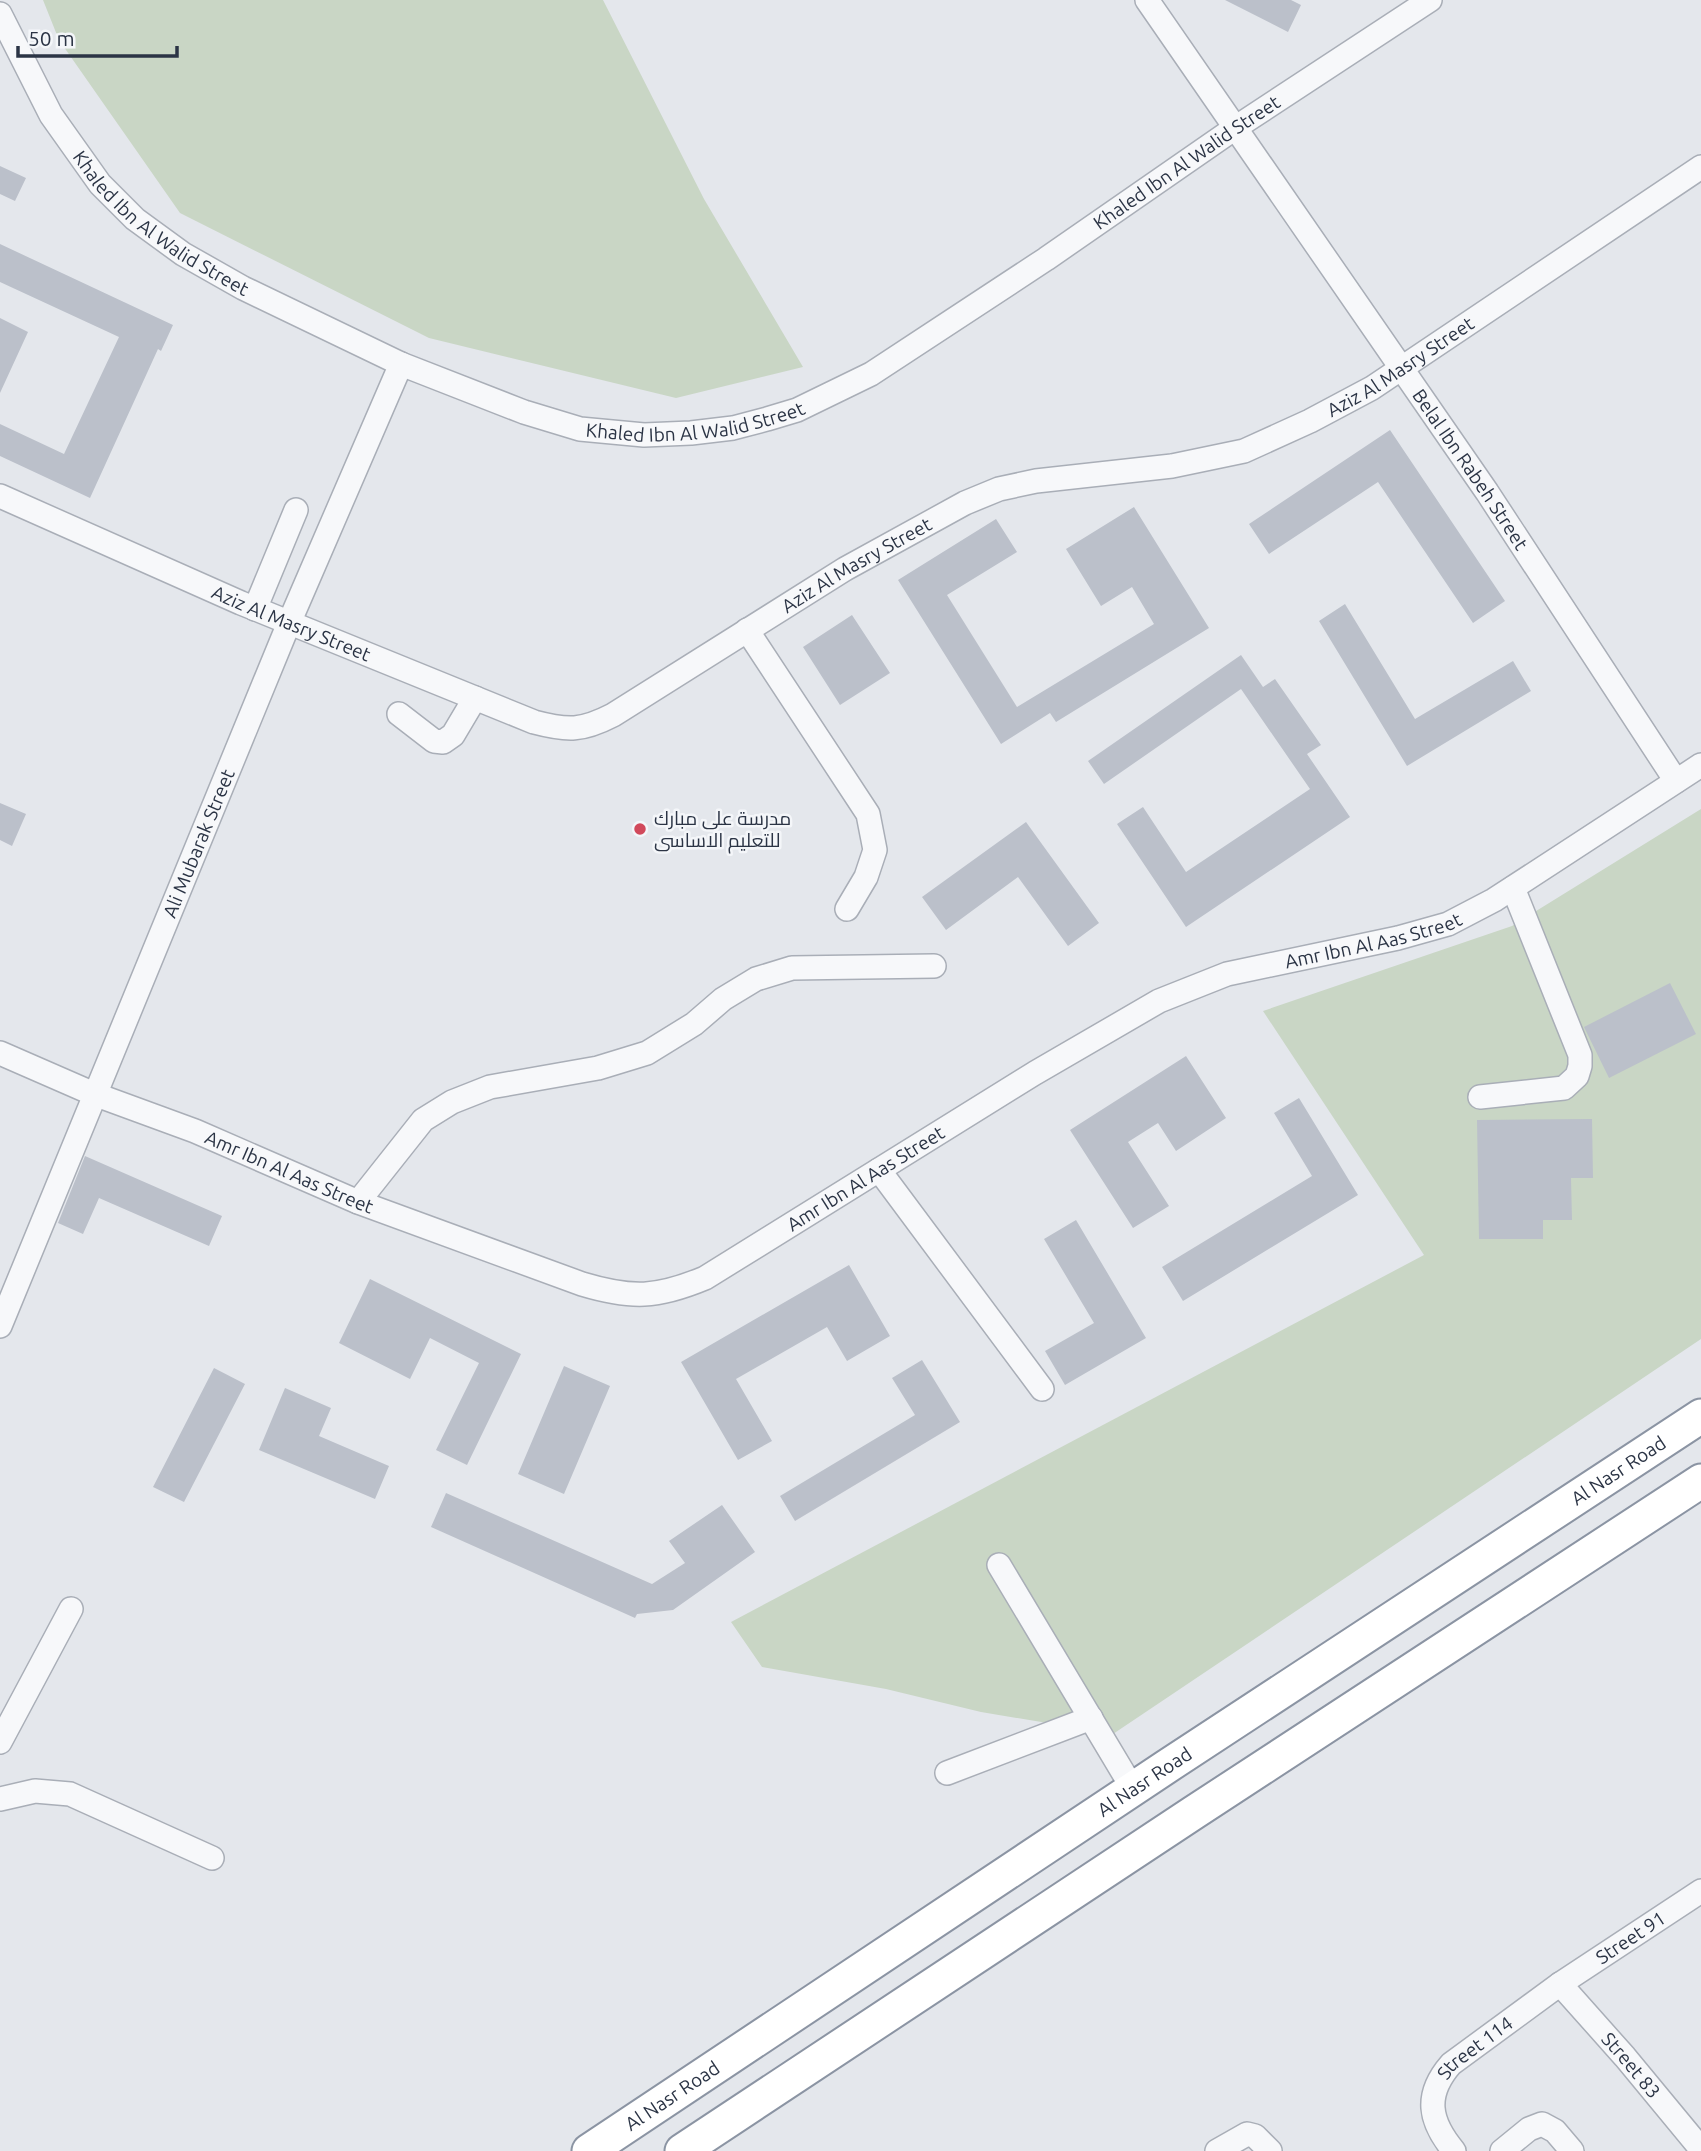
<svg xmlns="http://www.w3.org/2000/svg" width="1701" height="2151" font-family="Ubuntu,Cairo,sans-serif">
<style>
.green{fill:#c9d6c5}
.building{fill:#bbc0ca}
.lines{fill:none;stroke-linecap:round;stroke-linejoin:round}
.minor-casing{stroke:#a9aeb7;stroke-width:26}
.highway-casing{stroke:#8b94a3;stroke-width:37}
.minor{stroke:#f7f8fa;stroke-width:23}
.highway{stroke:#fff;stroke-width:33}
.poi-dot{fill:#d1495b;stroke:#f4f6f9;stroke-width:2.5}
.labels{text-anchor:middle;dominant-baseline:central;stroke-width:5;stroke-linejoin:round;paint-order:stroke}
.street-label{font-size:19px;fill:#2b3445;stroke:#f4f6f9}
.poi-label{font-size:19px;fill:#2b3445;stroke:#f4f6f9;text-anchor:start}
</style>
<rect width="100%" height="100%" fill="#e4e7ec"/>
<path class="green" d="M43,0H603L704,199L803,367L676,398L429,338L180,213L59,40Z
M1701,809V1339L1113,1734L981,1712L886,1689L762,1667L731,1622L1424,1255L1263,1011L1512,926Z"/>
<path class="building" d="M1225,0H1291L1301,5L1288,32Z
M0,166L26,178L15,201L0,194Z
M0,244L173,325L161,351L158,349L90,498L0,456V424L64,454L119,337L0,282Z
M0,318L28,332L0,393Z
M1390,430L1505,601L1473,623L1378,482L1269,554L1249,524Z
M1134,507L1209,628L1056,722L1050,713L1001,744L898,580L996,519L1017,552L947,595L1017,707L1154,624L1132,587L1101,606L1066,549Z
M1345,604L1415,719L1513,661L1531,691L1407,766L1319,621Z
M852,615L890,673L840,705L803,647Z
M1241,655L1263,687L1275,679L1321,745L1307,754L1350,817L1186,927L1117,824L1143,807L1186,872L1310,789L1241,689L1104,784L1088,761Z
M0,803L26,814L12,846L0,840Z
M1026,822L1099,923L1068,946L1018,877L946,930L922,897Z
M1670,983L1696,1034L1609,1078L1584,1027Z
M1186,1056L1226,1118L1176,1151L1158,1123L1128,1142L1169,1206L1133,1228L1070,1130Z
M1299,1098L1358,1195L1183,1301L1162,1267L1312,1176L1274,1113Z
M1592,1119L1593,1178H1571L1572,1220H1543V1239H1479L1477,1120Z
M85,1156L222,1216L209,1246L99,1198L83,1234L58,1223Z
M1076,1220L1146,1338L1065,1385L1045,1351L1094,1323L1044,1239Z
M849,1265L890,1336L847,1361L827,1327L736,1379L772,1441L738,1460L681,1362Z
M370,1279L521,1354L467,1465L436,1450L479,1363L430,1338L410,1379L339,1343Z
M922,1360L960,1422L795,1521L780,1496L915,1415L892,1378Z
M564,1366L610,1386L564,1494L518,1474Z
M214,1368L245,1384L184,1502L153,1487Z
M285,1388L331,1408L319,1436L389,1466L375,1499L259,1450Z
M446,1493L652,1584L685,1563L669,1541L722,1505L755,1552L673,1610L637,1614L635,1618L431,1527Z"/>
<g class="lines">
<defs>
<g id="minor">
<path id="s1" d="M1147,0L1487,492L1676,781"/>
<path id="s2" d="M0,14L51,115L100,184L135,219L183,254L243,288L401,364L524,412L580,429L644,435L691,433L733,428L767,419L797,410L871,374L1046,259L1235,128L1430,0"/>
<path id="s3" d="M0,496L241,603L534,722C568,731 582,731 613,715L845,569L965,503L999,489L1036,481L1172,466L1244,451L1310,421L1372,388L1701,167"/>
<path d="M255,609L296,510"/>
<path d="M747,630L868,814L875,850L866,877L847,909"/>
<path d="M399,714L434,741L443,742L453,735L475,698"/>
<path id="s4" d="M0,1053L94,1094L195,1131L358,1202L582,1284C632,1299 657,1298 705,1278L1035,1073L1159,1001L1227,974L1398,938L1448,924L1494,900L1701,765"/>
<path d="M1480,1097L1564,1088L1577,1076L1580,1066V1055L1513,888"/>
<path d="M879,1170L1042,1389"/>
<path d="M358,1202L423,1120L452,1102L490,1087L598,1068L647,1053L694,1024L723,999L756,979L792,968L934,966"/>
<path id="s5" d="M0,1326L289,623L401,364"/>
<path d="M999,1565L1133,1789"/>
<path d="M0,1742L71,1609"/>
<path d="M947,1773L1091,1718"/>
<path d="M0,1799L35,1791L70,1794L212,1858"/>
<path id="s6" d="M1560,1984L1625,2057L1701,2149"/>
<path d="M1217,2151L1247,2134L1255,2136L1270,2151"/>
<path id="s7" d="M1454,2151C1429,2121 1424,2095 1451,2064L1560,1984L1701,1891"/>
<path d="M1502,2151L1529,2129L1542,2124L1555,2131L1572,2151"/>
</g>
<g id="highway">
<path id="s8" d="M589,2151L1166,1767L1701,1416"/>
<path d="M682,2151L1193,1813L1701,1481"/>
</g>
</defs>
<use href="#minor" class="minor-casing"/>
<use href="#highway" class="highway-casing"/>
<use href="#minor" class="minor"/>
<use href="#highway" class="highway"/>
</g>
<circle class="poi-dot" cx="640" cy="829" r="7"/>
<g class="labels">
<g class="street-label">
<text stroke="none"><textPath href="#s2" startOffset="1424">Khaled Ibn Al Walid Street</textPath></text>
<text stroke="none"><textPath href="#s2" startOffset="270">Khaled Ibn Al Walid Street</textPath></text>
<text stroke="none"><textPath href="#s3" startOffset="1536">Aziz Al Masry Street</textPath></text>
<text stroke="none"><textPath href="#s2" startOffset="858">Khaled Ibn Al Walid Street</textPath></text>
<text stroke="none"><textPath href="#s1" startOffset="570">Belal Ibn Rabeh Street</textPath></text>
<text stroke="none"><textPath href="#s3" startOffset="948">Aziz Al Masry Street</textPath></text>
<text stroke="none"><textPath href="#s3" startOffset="318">Aziz Al Masry Street</textPath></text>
<text stroke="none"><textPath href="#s5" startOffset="522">Ali Mubarak Street</textPath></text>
<text stroke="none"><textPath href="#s4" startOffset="1508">Amr Ibn Al Aas Street</textPath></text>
<text stroke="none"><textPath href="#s4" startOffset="313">Amr Ibn Al Aas Street</textPath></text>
<text stroke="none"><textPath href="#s4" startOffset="942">Amr Ibn Al Aas Street</textPath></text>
<text stroke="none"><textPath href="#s8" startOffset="1234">Al Nasr Road</textPath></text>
<text stroke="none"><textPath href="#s8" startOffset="667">Al Nasr Road</textPath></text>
<text stroke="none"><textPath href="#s7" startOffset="317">Street 91</textPath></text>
<text stroke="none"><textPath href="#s7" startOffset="126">Street 114</textPath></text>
<text stroke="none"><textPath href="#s6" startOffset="108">Street 83</textPath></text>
<text stroke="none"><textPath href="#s8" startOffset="100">Al Nasr Road</textPath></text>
</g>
<g class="poi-label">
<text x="654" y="818">مدرسة على مبارك<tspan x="654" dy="22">للتعليم الاساسى</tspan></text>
</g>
</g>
<path d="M18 46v10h159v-10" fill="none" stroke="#2b3445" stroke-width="3.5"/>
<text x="28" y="46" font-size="21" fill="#2b3445" stroke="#f4f6f9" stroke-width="5" paint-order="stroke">50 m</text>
</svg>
